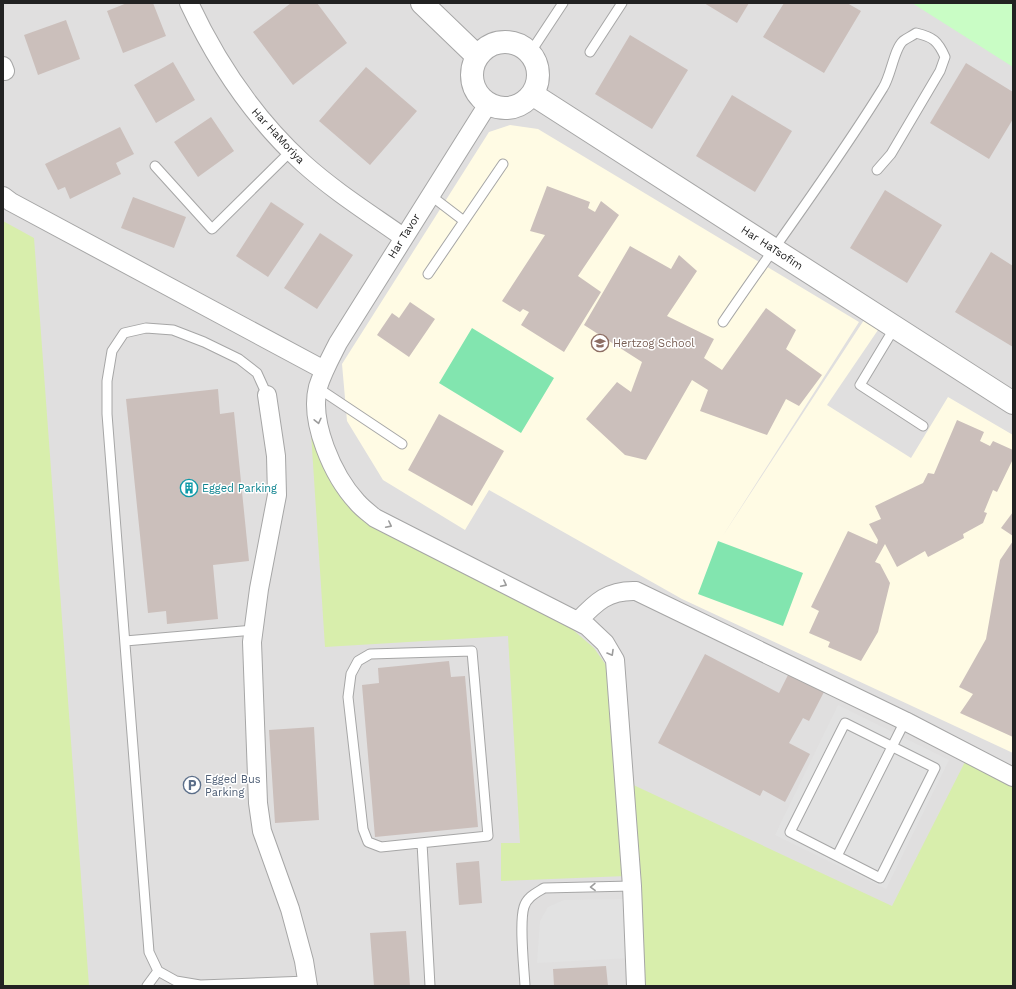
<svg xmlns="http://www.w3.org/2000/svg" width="1016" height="989" font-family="'Work Sans',sans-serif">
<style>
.residential{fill:#e0dfdf}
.education{fill:#fffbe4}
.grass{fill:#d8eeac}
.park{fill:#c9fdc5}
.pitch{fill:#82e5af}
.parking{fill:#e2e2e2}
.building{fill:#cbbfbb}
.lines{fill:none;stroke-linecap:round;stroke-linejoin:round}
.service-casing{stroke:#a6a6a6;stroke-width:11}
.minor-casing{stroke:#a6a6a6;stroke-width:20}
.tertiary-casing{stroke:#a6a6a6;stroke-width:24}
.service{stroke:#fff;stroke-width:9}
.minor{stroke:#fff;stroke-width:18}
.tertiary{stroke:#fff;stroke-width:22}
.oneway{stroke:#9c9c9c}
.labels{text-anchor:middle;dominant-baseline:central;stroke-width:3;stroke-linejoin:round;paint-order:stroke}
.street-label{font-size:11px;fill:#222;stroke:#fff}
.education-label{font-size:11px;fill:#785e54;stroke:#fff;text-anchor:start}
.culture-label{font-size:11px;fill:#0d838f;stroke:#fff;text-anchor:start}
.service-label{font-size:11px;fill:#4e5e75;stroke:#fff;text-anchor:start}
</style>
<rect width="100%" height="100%" fill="#f2ede8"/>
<path class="residential" d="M3,3H1013V986H3Z"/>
<path class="education" d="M510,125L538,129L859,322L722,537L864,320L878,330L827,405L911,458L948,397L1013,435V753L682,599L489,490L465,530L383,480L347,421L342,364L489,132Z"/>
<path class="grass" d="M3,221L34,238L89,986H3Z
M311,433L375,527L572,629L594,648L608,668L626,876L501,881V843H520L508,636L325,647Z
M972,748L1013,766V986H644L627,782L892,906Z"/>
<path class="park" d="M912,3H1013V67Z"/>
<path class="pitch" d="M472,328L554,378L521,433L439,383Z
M718,541L803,573L783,626L698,594Z"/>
<path class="parking" d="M838,705L949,760L886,889L775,835Z
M626,899L630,958L537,963L540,921L548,907L564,900Z"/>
<path class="building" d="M127,3H153L166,36L123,53L107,11Z
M291,3H317L347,43L293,85L253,32Z
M704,3H749L737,23Z
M784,3H847L861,11L824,73L763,37Z
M66,20L80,59L38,75L24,35Z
M630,35L688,70L652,129L595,94Z
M173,62L195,100L156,123L134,85Z
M966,63L1013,92V119L989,159L930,123Z
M366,67L417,111L370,165L319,121Z
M732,95L792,131L755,192L696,156Z
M211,117L234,151L198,177L174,142Z
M120,127L134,154L116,163L121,174L70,199L65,187L58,190L45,164Z
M547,186L590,202L588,208L595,212L601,201L619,215L578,276L601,292L564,352L521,325L529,312L523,309L520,312L502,301L545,235L530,231Z
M885,190L942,225L907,283L850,248Z
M133,197L186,217L174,248L121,228Z
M271,202L304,224L268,277L236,256Z
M320,233L353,255L317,309L284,288Z
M630,246L671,269L679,255L697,271L667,316L714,339L704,358L722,370L766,308L796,330L786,349L822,375L799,406L786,399L767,435L700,411L708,390L692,380L646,460L625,455L586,419L617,382L631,392L642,362L584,325Z
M991,252L1013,266V347L955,312Z
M410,302L435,319L409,357L377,335L392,313L399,318Z
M218,389L220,414L234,412L249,561L213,565L218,619L167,624L166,611L148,613L126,399Z
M439,414L504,451L472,506L408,470Z
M957,420L984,432L980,441L990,446L993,441L1013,450V459L997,492L993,490L984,512L987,513L983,523L963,534L964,538L928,557L925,551L897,567L885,544L875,562L880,564L890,583L878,632L861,661L828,647L830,642L809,633L819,611L811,607L848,531L877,544L878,540L869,524L881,519L875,506L923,483L928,473L934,474Z
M1013,512V536L1001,528Z
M1013,541V737L960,713L973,694L959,687L986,639L1000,560Z
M705,654L779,693L790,671L825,690L809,721L803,718L789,743L810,754L785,802L763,790L760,796L658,743Z
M449,661L451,677L465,676L478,827L375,837L362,685L379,683L378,668Z
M314,727L319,820L275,823L269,730Z
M479,861L482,903L459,905L456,863Z
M406,931L410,986H374L370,933Z
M606,966L608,986H554L553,969Z"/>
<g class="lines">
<defs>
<path id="service" d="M590,52L622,3
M530,53L563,3
M155,166L212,229L291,151
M430,195L464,221
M428,274L503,164
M723,322C776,244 833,169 883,88C891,76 894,49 903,41C907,38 912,36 916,33C933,37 938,41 945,57L940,71L891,154L877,170
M895,327L860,385L923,426
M318,388L402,444
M267,395L257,373L239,359L204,342L173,330L146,328L124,333L112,351L107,381V414L149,952L158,971L176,981L200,985L308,981
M125,641L254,630
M472,651L488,836L381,847L368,842L363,829L348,697L351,674L358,661L370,654Z
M845,723L935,768L880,878L790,832Z
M422,843L430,986
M837,856L905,721
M147,986L158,971
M525,986C524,967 519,923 524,907C527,897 536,893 544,888L632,886"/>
<path id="minor" d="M189,3C217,63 254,118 303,163C334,191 369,213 403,237
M3,66L5,71
M488,104L338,343C331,357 323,371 318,387C309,422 333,476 357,502C362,508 369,513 375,518L587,626L605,643L615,660L632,886L636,986
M3,196L11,202L324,370
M267,395L276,456L277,495L259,589L252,642L258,803L262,831L290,909L304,961L308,986
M578,621C596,602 608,590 636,591L905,721L1013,777"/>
<path id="tertiary" d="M422,3L477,56
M472 75a33 33 0 1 1 66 0a33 33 0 1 1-66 0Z
M532,94L1013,403"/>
</defs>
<use href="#service" class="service-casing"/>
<use href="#minor" class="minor-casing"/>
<use href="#tertiary" class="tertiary-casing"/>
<use href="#service" class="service"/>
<use href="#minor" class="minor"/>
<use href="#tertiary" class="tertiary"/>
</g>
<defs><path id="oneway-chevron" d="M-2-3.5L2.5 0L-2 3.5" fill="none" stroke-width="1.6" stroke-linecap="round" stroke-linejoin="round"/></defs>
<g class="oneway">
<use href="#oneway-chevron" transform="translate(318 421) rotate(77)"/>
<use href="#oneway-chevron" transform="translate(389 525) rotate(27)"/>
<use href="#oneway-chevron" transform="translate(504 584) rotate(27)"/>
<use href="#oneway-chevron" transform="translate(611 653) rotate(60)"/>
<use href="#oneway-chevron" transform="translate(593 887) rotate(179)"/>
</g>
<defs>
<symbol id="school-ring" viewBox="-11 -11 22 22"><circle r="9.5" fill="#fff" stroke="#8d6e63" stroke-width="1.5"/><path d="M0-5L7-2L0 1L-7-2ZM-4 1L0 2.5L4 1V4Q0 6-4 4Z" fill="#8d6e63"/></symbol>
<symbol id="building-ring" viewBox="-11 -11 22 22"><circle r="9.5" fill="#fff" stroke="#0f9aa8" stroke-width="1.5"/><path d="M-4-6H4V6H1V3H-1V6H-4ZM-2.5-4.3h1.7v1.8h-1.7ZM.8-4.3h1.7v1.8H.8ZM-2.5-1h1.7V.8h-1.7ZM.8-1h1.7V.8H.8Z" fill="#0f9aa8"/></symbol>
<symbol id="parking-ring" viewBox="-11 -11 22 22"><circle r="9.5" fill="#fff" stroke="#5c6f8a" stroke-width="1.5"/><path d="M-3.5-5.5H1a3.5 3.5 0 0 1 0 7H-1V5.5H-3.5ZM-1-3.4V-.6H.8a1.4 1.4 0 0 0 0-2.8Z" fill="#5c6f8a"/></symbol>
</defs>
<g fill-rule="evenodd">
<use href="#school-ring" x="590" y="333" width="20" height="20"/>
<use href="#building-ring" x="179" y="478" width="20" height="20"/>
<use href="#parking-ring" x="182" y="775" width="20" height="20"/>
</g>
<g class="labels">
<g class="street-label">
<text transform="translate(278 136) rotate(47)">Har HaMoriya</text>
<text transform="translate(404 236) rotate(-58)">Har Tavor</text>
<text transform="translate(772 248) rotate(33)">Har HaTsofim</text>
</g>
<g class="education-label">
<text x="613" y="343">Hertzog School</text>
</g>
<g class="culture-label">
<text x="202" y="488">Egged Parking</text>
</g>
<g class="service-label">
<text x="205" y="779">Egged Bus<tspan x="205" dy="13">Parking</tspan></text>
</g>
</g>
<rect width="1016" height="989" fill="none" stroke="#222222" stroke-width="8"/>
</svg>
